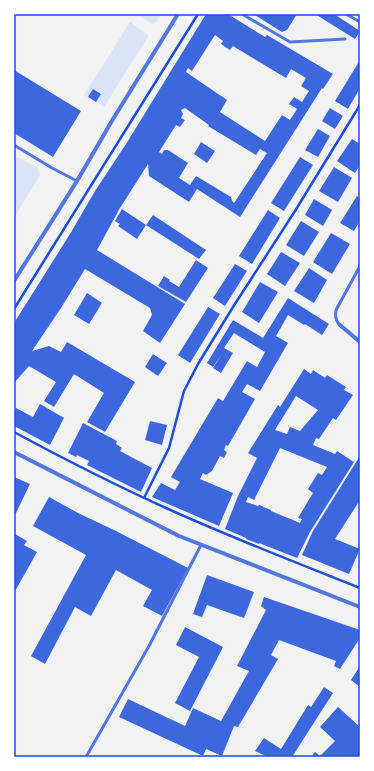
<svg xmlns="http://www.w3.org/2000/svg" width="374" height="771" font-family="Quicksand,sans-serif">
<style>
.green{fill:#dbe4f7}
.building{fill:#3d67dc;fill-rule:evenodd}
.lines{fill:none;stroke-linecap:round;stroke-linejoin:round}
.path{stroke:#1d4ed8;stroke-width:2.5}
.service{stroke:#5277de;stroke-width:3}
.minor{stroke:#5277de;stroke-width:4}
.neatline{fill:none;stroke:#1d4ed8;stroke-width:1.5}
</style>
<rect width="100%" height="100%" fill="#f2f2f2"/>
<path class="green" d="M136,14H162C159,18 157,24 152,24Z
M130,22L147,34L148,37L104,107L96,102L100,94L93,89L88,97L84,95Z
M14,156L37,167L40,175L14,218Z"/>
<path class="building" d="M206,14H228L265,37L267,35L333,74L323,89L322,88L240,217L197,189L189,202L149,176L148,164L120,208L97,250L185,304L160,343L143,331L152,315L150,308L85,269L61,308L32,351L49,346L61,352L67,342L135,382L105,432L87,422L104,393L74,374L54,407L44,401L56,382L29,366L14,383V323L70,234L95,191L126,144ZM215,35L223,41L221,44L230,50L233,46L286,78L291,69L306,78L301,86L309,91L302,102L294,97L289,104L297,109L290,120L282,115L265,141L220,112L227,100L186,72L188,68L192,71ZM185,108L209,125L208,126L256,155L260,149L267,153L234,203L232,201L231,197L196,176L190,185L179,178L188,163L168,150H164L162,154L159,152L176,125L180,127L185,120L181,118L183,114L181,110Z
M253,14H297L287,30L282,32Z
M315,14H334L360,31L355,39Z
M360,60V88L348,109L335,101Z
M14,70L81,111L53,157L14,133Z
M93,89L101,94L96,102L88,97Z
M330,108L343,116L335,129L322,121Z
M318,129L330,136L318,157L305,150Z
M352,139L360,144V165L355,173L337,161Z
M201,142L215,151L207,163L194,154Z
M300,157L313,165L284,211L271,203Z
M334,167L352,178L338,202L319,191Z
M357,196L360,198V221L354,231L340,223Z
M314,199L332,210L323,226L305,215Z
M122,209L146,225L137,239L118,226L120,224L115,221Z
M268,210L280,218L252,264L239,256Z
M153,215L206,250L199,259L146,225Z
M301,221L319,232L304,256L286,245Z
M331,233L350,244L332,274L313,262Z
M281,252L300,263L285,286L267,274Z
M196,260L208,268L186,302L158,286L164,276L170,280L169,281L179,287Z
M235,264L247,271L225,306L213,298Z
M309,268L327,280L314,303L294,291Z
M260,282L278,292L259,323L242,312Z
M87,293L102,303L89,324L74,315Z
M288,298L329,324L322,335L305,324L304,325L288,315L276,336L288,343L260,391L247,384L242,392L255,399L228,446L226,445L224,450L227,452L224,458L220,456L212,471L206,475L203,473L200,479L233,493L219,526L152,497L161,483L175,490L180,482L171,477L218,398L223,401L247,361L257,367L265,352L234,333L224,348L233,353L221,373L213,368L222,354L213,367L207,363L233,320L263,338Z
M208,307L220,314L190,363L178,355Z
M153,354L167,363L158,376L145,367Z
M304,369L311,374L313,370L325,378L327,375L346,387L344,390L353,395L336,420L333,418L319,439L316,438L313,445L335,454L337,451L354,462L310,532L297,558L259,543V544L246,539V538L225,529L238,496L257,458L248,453L278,405L280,407ZM296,396L318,410L300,431L290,427L287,434L275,430ZM280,448L327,467L322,475L318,473L308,489L313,493L298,518L302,519L300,523L271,511V510L266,508L259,505L258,506L246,502L248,497L254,500Z
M40,404L64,418L50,445L14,426V410L16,408L33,417Z
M150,421L167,425L162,445L145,440Z
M83,423L117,441L116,444L122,448L120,451L152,468L141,492L87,465L89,461L77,455L76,457L68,453Z
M360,456V500L335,539L360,549L349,574L302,555L313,531Z
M14,477L30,484L16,513L14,512Z
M49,497L78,513L116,531L188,568L162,616L143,606L152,590L116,570L91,616L75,607L45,664L31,656L86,555L33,526Z
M15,534L27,541L24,545L37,552L14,593Z
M207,575L254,592L244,618L207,605L202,617L193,614Z
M264,597L360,630V638L340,669L334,666L336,661L279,640L271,655L278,659L238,727L234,726L222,756L206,749L203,756L119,717L128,699L185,726L193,708L221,721L249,671L237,666L266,610L261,606Z
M185,627L223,647L190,711L175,703L199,657L176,645Z
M360,666V687L351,680Z
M324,687L333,693L292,757H268L255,751L264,738L281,749L308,705L311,707Z
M338,707L360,727V757H311L315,752L320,756L335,741L320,727Z"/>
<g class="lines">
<path class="path" d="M14,309L198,14
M14,432C64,459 115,485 166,508C230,537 295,562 360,588
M144,498L169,448L184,391L198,364L233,307L295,211L360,105"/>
<path class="service" d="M242,14L290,42L345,39
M346,14L360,22
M14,145L52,168L77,181
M340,325C335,321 335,316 336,310L360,266
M86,757L149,646L201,545"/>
<path class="minor" d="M14,281L77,181L113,119L178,14
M340,325L360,342
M14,452L179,536L360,607"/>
</g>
<rect width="374" height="771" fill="none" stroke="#ffffff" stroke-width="30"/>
<rect x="15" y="15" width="344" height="741" class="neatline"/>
</svg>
